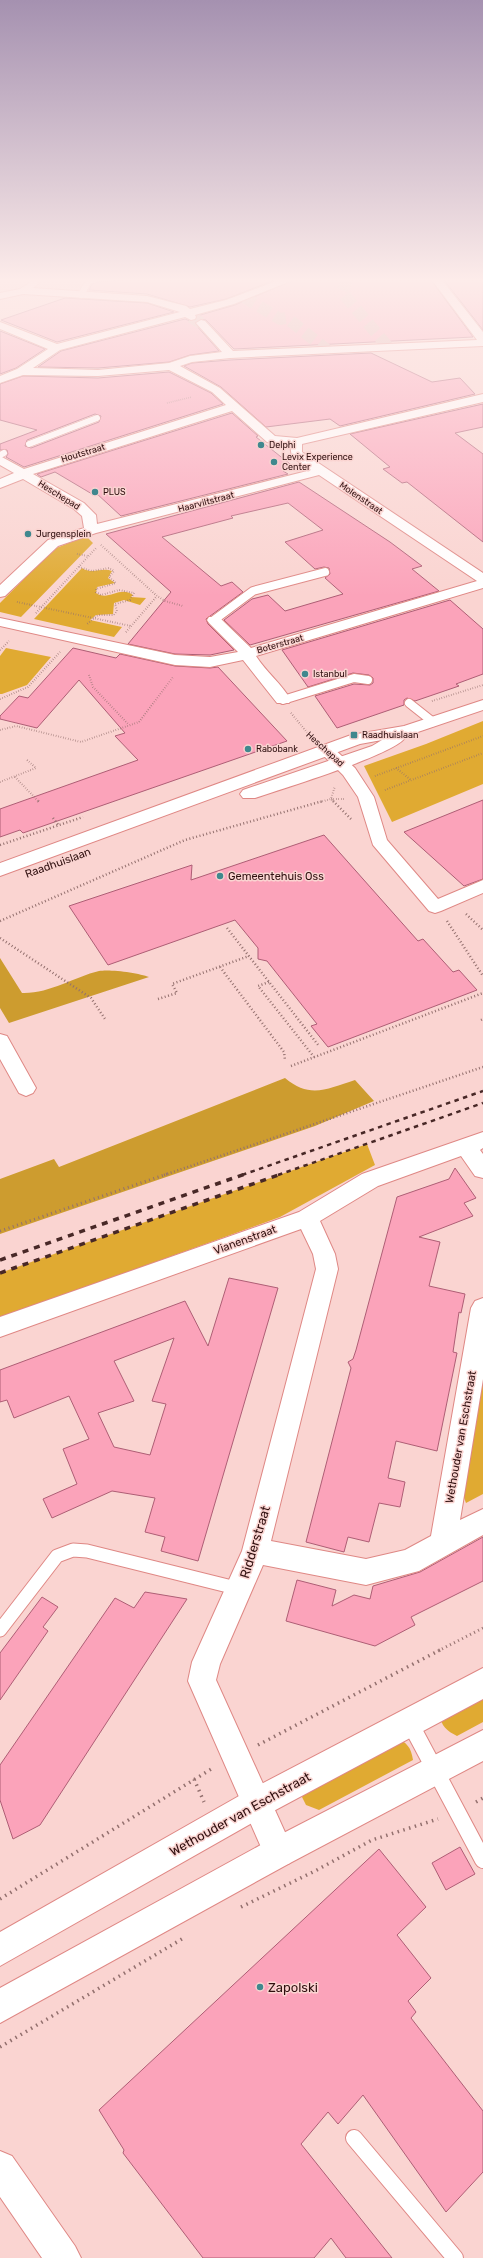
<svg xmlns="http://www.w3.org/2000/svg" width="483" height="2258" font-family="Rubik,sans-serif">
<style>
.green{fill:#e0aa32}
.forest{fill:#cd9c2f}
.building{fill:#fba3ba;stroke:#ae5e75;fill-rule:evenodd}
.lines{fill:none;stroke-linecap:round;stroke-linejoin:round}
.street-tunnel{stroke:#dcb6b4;stroke-width:12;stroke-dasharray:12 6;stroke-linecap:butt}
.lane-far3-casing{stroke:#df8885;stroke-width:7}
.lane-far2-casing{stroke:#df8885;stroke-width:10}
.lane-far1-casing{stroke:#df8885;stroke-width:15}
.lane-casing{stroke:#df8885;stroke-width:18}
.street-casing{stroke:#df8885;stroke-width:2}
.secondary-casing{stroke:#df8885;stroke-width:2}
.path-far4{stroke:#93706e;stroke-width:1.5;stroke-dasharray:0.5 1.5;stroke-linecap:butt}
.path-far3{stroke:#93706e;stroke-width:2;stroke-dasharray:0.5 2;stroke-linecap:butt}
.path-far2{stroke:#93706e;stroke-width:2.5;stroke-dasharray:1 2.5;stroke-linecap:butt}
.path-far1{stroke:#93706e;stroke-width:3;stroke-dasharray:1 3.5;stroke-linecap:butt}
.path{stroke:#93706e;stroke-width:3.5;stroke-dasharray:1.5 4.5;stroke-linecap:butt}
.lane-far3{stroke:#fff;stroke-width:6}
.lane-far2{stroke:#fff;stroke-width:8}
.lane-far1{stroke:#fff;stroke-width:13}
.lane{stroke:#fff;stroke-width:16}
.street{fill:#fff;fill-rule:evenodd}
.secondary{fill:#fff;fill-rule:evenodd}
.rail-far1{stroke:#482827;stroke-width:2.5;stroke-dasharray:4.5 4.5;stroke-linecap:butt}
.rail{stroke:#482827;stroke-width:3.5;stroke-dasharray:6 6;stroke-linecap:butt}
.poi-dot{fill:#40888e;stroke:#fad4d1;stroke-width:1.5}
.labels{text-anchor:middle;dominant-baseline:central;stroke-width:3;stroke-linejoin:round;paint-order:stroke}
.far-poi-label{font-size:9px;fill:#2f0f0f;stroke:#fad4d1;text-anchor:start}
.far-street-label{font-size:9px;fill:#2f0f0f;stroke:#fad4d1}
.street-label{font-size:11px;fill:#2f0f0f;stroke:#fad4d1}
.poi-label{font-size:11px;fill:#2f0f0f;stroke:#fad4d1;text-anchor:start}
.near-street-label{font-size:13px;fill:#2f0f0f;stroke:#fad4d1}
.near-poi-label{font-size:13px;fill:#2f0f0f;stroke:#fad4d1;text-anchor:start}
</style>
<rect width="100%" height="100%" fill="#fad4d1"/>
<path class="green" d="M83,537H87L93,543L21,617L0,612V603L54,549Z
M82,568C92,575 102,567 112,571L108,578L115,583L97,587L96,593C108,602 120,585 133,595L131,597L146,598L140,605L124,600L114,603L113,614L96,615L90,620L122,627L114,637L34,619Z
M6,648L51,657L27,685L2,694H0V656Z
M483,721V784L392,822L364,766L426,744Z
M367,1144L375,1165L280,1217L0,1318V1273Z
M483,1352V1494L466,1503L463,1495Z
M483,1693V1722L457,1736C447,1731 441,1726 440,1715Z
M396,1737C407,1743 411,1747 413,1760L319,1810L306,1805L302,1797L306,1782Z"/>
<path class="forest" d="M0,958L22,993C49,994 74,977 99,971C110,969 139,973 149,977L9,1023L0,1008Z
M285,1078C310,1099 327,1089 355,1080L374,1101L315,1126L0,1234V1179L54,1159L59,1167Z"/>
<path class="building" d="M123,280H275L226,299L190,307L147,294L89,290L92,284L97,282Z
M294,280H431L473,337L234,349L206,320L201,319L195,324L219,351L190,355L169,362L98,368L38,367L61,351L185,319L190,321L195,320L197,316L235,305Z
M444,280H483V330Z
M65,298L147,303L174,312L57,342L1,320Z
M0,331L45,349L16,368L0,374Z
M371,353L432,382L460,378L475,394L340,426L330,419L266,427L221,387L184,366L192,363L230,360Z
M169,372L211,393L223,404L24,467L6,457L8,454L7,450H0V444L37,430L0,420V384L23,376L98,378ZM95,414L101,416L99,422L31,448L25,446L27,440Z
M483,404V427L455,433L483,454V542L407,482L402,483L383,469L390,467L350,434Z
M232,413L258,436L256,437L295,468L283,471L288,474L121,516L96,493L92,494L55,472L41,477L37,474Z
M299,482L390,542L422,566L412,569L439,591L250,645L224,620L252,599L268,595L285,611L343,594L325,578L330,574L329,568L324,567L315,569L285,542L323,530L288,503L231,516L233,518L162,537L221,586L232,582L243,592L206,619L208,624L234,650L210,655L175,654L128,644L171,592L106,534Z
M450,600L483,629V674L456,684L459,686L415,701L407,698L404,700V705L337,728L315,696L354,684L370,685L373,683V678L369,675L353,673L308,687L282,650Z
M73,648L116,658L120,654L175,666L210,668L218,667L287,741L23,833L20,830L0,837V809L138,760L115,736L125,733L79,680L37,728L0,719V716L19,696L28,698Z
M483,800V879L464,886L404,832Z
M324,835L418,941L423,939L453,972L459,970L477,990L328,1047L311,1026L317,1024L267,961L258,959V948L235,920L108,965L69,906L192,865L191,880Z
M455,1168L476,1198L464,1203L473,1216L419,1237L440,1242L429,1286L465,1294L461,1313L459,1312L453,1352L457,1353L437,1451L396,1441L388,1478L405,1482L400,1507L379,1503L369,1542L348,1537L344,1552L306,1542L351,1368L348,1362L353,1359L356,1350L397,1197L449,1179Z
M229,1278L278,1288L198,1561L161,1551L165,1537L145,1532L155,1498L112,1491L52,1518L43,1499L77,1484L63,1449L89,1439L69,1396L14,1418L7,1400L0,1402V1370L185,1301L208,1346ZM174,1338L152,1401L166,1404L150,1455L114,1447L98,1413L134,1401L114,1361Z
M483,1537V1581L411,1617L415,1625L375,1646L286,1621L297,1580L336,1590L332,1606L354,1595L370,1599L373,1586L420,1572Z
M145,1592L187,1599L40,1825L13,1839L0,1800V1765L115,1598L134,1608Z
M42,1597L58,1607L43,1627L48,1631L0,1700V1653Z
M460,1847L475,1874L446,1890L432,1863Z
M379,1849L426,1907L397,1935L431,1978L408,2001L416,2012L411,2018L483,2111V2172L446,2212L363,2095L338,2124L328,2112L301,2144L392,2258H346L331,2238L314,2258H203L123,2153L124,2150L99,2110Z"/>
<g class="lines">
<path class="street-tunnel" d="M344,280L346,283L342,292L388,347
M244,297L280,319L287,318L327,350
M191,317L201,323"/>
<defs>
<path id="lane-far3" d="M81,295L89,280H93
M29,444L97,418
M0,455L4,453"/>
<path id="lane-far2" d="M214,620L253,591L325,572
M283,700L354,678L368,680
M409,703L433,722"/>
<path id="lane-far1" d="M0,1630L57,1556L73,1550L87,1551L240,1589"/>
<path id="lane" d="M410,1723L483,1860
M354,2138L455,2258"/>
<path id="street" d="M34,280L39,283L33,288L147,296L186,306L190,309L226,300L279,280H293L234,304L195,315L196,317L195,319L191,320L185,317L60,350L33,368L98,370L169,363L190,356L222,352L196,323L201,320L205,321L233,351L477,340L432,280H442L483,332V346L230,358L192,362L180,366L220,388L275,436L297,438L483,394V402L302,444V452L483,573V588L256,656C266,672 281,683 291,700L289,703H277L243,660L210,667L175,665L0,626V618L175,655L210,657L238,652L209,623L207,620L209,617H219L251,648L477,581L319,475L96,533L58,546L5,596L0,597V585L48,540L84,528L82,516L74,509L23,479L0,488V479L14,473L0,465V456L24,469L226,405L212,392L169,370L98,376L23,375L0,383V376L17,369L48,349L0,329V322L57,344L180,312L147,302L23,294L0,299V293L20,289ZM232,411L267,442L290,445L292,457L311,470L97,524L96,515L84,503L33,474Z
M326,745L332,747L355,768L374,797L387,840L438,899L483,880V893L441,911L435,913L429,911L373,845L358,797L343,775L318,750L320,747Z
M0,1034L7,1036L36,1088L33,1093L26,1096L19,1093L0,1059Z
M483,1132V1148L480,1150L483,1154V1178L475,1176L461,1156L378,1186L320,1221L335,1254L338,1269L271,1541L366,1559L405,1550L431,1536L471,1308L475,1301L483,1298V1379L460,1520L483,1509V1535L419,1571L366,1585L263,1565L220,1664L216,1680L294,1852L290,1863L279,1867L268,1863L188,1681L192,1662L242,1551L316,1269L313,1254L301,1229L0,1337V1317L299,1212L362,1174Z
M0,2151L12,2156L75,2246L81,2258H42L0,2197Z"/>
<path id="secondary" d="M483,700V710L406,736C401,753 278,790 255,798H243L240,794L243,790L372,746L382,740L360,744L0,876V863L351,735L404,726Z
M483,1668V1699L268,1814L0,1966V1932L246,1792Z
M483,1730V1761L290,1863L0,2023V1988L268,1841Z"/>
</defs>
<use href="#lane-far3" class="lane-far3-casing"/>
<use href="#lane-far2" class="lane-far2-casing"/>
<use href="#lane-far1" class="lane-far1-casing"/>
<use href="#lane" class="lane-casing"/>
<use href="#street" class="street-casing"/>
<use href="#secondary" class="secondary-casing"/>
<path class="path-far4" d="M167,403L192,397"/>
<path class="path-far3" d="M101,545L157,596L165,601L183,606
M77,554L88,556
M79,567L92,571L109,568L114,571L109,577L116,583L96,589V592L101,595L119,590L134,593L130,600L115,604L117,611L114,615H98L87,624
M17,602L131,626
M36,613L97,547
M126,632L157,596
M0,650L9,641
M89,675L93,687L129,725
M0,699L28,687L60,652
M432,701L483,685
M291,713L310,736
M0,730L16,726L81,742L139,722L173,677
M396,768L411,780
M375,776L483,736
M15,777L39,802
M0,782L36,768L26,759
M385,790L483,753
M331,799H345
M332,800L334,802
M320,802L331,799L335,786"/>
<path class="path-far2" d="M38,801L40,803
M333,801L351,819
M53,818L59,826
M0,845L83,817
M466,914L483,930
M0,921L185,840L323,801
M447,921L483,976
M227,928L319,1046
M0,938L91,998L105,1019
M220,967L284,1052L285,1060
M269,982L258,986L314,1057
M158,999L177,993L172,984L249,956
M481,1020L483,1019
M291,1066L483,993
M164,1175L483,1067"/>
<path class="path-far1" d="M0,1231L167,1174
M438,1651L483,1628"/>
<path class="path" d="M258,1745L440,1650
M194,1779L204,1802
M476,1802L483,1798
M0,1899L213,1768
M241,1907L315,1871L372,1840L438,1819
M0,2047L182,1939"/>
<use href="#lane-far3" class="lane-far3"/>
<use href="#lane-far2" class="lane-far2"/>
<use href="#lane-far1" class="lane-far1"/>
<use href="#lane" class="lane"/>
<use href="#street" class="street"/>
<use href="#secondary" class="secondary"/>
<path class="rail-far1" d="M242,1175L483,1091
M278,1175L483,1103"/>
<path class="rail" d="M0,1260L245,1174
M0,1273L281,1174"/>
</g>
<linearGradient id="sky" x2="0" y2="1"><stop stop-color="#a591b0"/><stop offset="0.47" stop-color="#fdecea"/><stop offset="1" stop-color="#fdecea" stop-opacity="0"/></linearGradient>
<rect width="483" height="596" fill="url(#sky)"/>
<g class="poi-dot">
<circle cx="261" cy="445" r="4"/>
<circle cx="274" cy="462" r="4"/>
<circle cx="95" cy="492" r="4"/>
<circle cx="28" cy="534" r="4"/>
<circle cx="305" cy="674" r="4"/>
<rect x="350" y="731" width="8" height="8" rx="2"/>
<circle cx="248" cy="749" r="4"/>
<circle cx="220" cy="876" r="4"/>
<circle cx="260" cy="1987" r="4"/>
</g>
<g class="labels">
<g class="far-poi-label">
<text x="269" y="445">Delphi</text>
<text x="282" y="457">Levix Experience<tspan x="282" dy="10">Center</tspan></text>
<text x="103" y="492">PLUS</text>
<text x="36" y="534">Jurgensplein</text>
<text x="313" y="674">Istanbul</text>
<text x="362" y="735">Raadhuislaan</text>
<text x="256" y="749">Rabobank</text>
</g>
<g class="far-street-label">
<text transform="translate(83 453) rotate(-17)">Houtstraat</text>
<text transform="translate(59 495) rotate(32)">Heschepad</text>
<text transform="translate(361 498) rotate(34)">Molenstraat</text>
<text transform="translate(206 502) rotate(-15)">Haarviltstraat</text>
<text transform="translate(280 644) rotate(-16)">Boterstraat</text>
<text transform="translate(325 749) rotate(42)">Heschepad</text>
</g>
<g class="street-label">
<text transform="translate(58 863) rotate(-20)">Raadhuislaan</text>
<text transform="translate(245 1240) rotate(-20)">Vianenstraat</text>
<text transform="translate(461 1437) rotate(-80)">Wethouder van Eschstraat</text>
</g>
<g class="poi-label">
<text x="228" y="876">Gemeentehuis Oss</text>
</g>
<g class="near-street-label">
<text transform="translate(255 1542) rotate(-73)">Ridderstraat</text>
<text transform="translate(240 1814) rotate(-29)">Wethouder van Eschstraat</text>
</g>
<g class="near-poi-label">
<text x="268" y="1987">Zapolski</text>
</g>
</g>
</svg>
